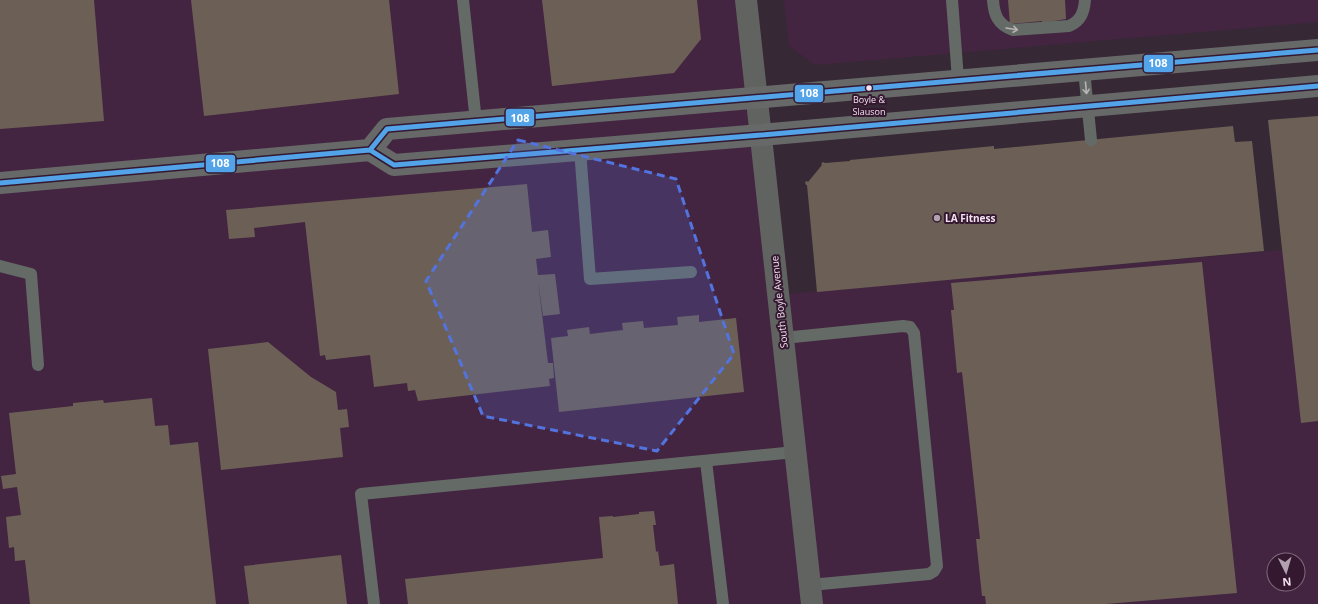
<svg xmlns="http://www.w3.org/2000/svg" width="1318" height="604" font-family="'Open Sans',sans-serif">
<style>
.built{fill:#442541;fill-rule:evenodd}
.building{fill:#6c6056}
.lines{fill:none;stroke-linecap:round;stroke-linejoin:round}
.service{stroke:#646b66;stroke-width:12}
.secondary{stroke:#616361;stroke-width:22}
.primary{stroke:#676968;stroke-width:22}
.bus-1-casing{stroke:#331830;stroke-width:8}
.bus-1{stroke:#53a3e8;stroke-width:5}
.oneway{stroke:#bab2b9}
.marked{fill:#5373de;fill-opacity:0.2;stroke:#5373de;stroke-width:3;stroke-dasharray:8 5;stroke-linejoin:round}
.bus-dot{fill:#f4e2f1;stroke:#331830;stroke-width:1.5}
.poi-dot{fill:#b2a1af;stroke:#331830;stroke-width:1.5}
.labels{text-anchor:middle;dominant-baseline:central;stroke-width:4;stroke-linejoin:round;paint-order:stroke}
.bus-label{font-size:9px;fill:#f4e2f1;stroke:#331830}
.poi-label{font-size:10px;font-weight:bold;fill:#f4e2f1;stroke:#331830;text-anchor:start}
.street-label{font-size:10px;fill:#f4e2f1;stroke:#331830}
.line-badge{stroke:#331830;stroke-width:1.5}
.badge-label{font-size:11px;text-anchor:middle;font-weight:bold;fill:#fff}
</style>
<rect width="100%" height="100%" fill="#372835"/>
<path class="built" d="M0,0H741L776,295L1318,247V604H0ZM1274,560H1298V584H1274Z
M784,0H1318V22L815,65L789,46Z"/>
<path class="building" d="M0,0H94L104,121L0,129Z
M191,0H389L399,94L204,116Z
M542,0H697L701,39L674,73L552,86Z
M1008,0H1065L1066,19L1042,23V21L1010,24Z
M1318,116V421L1301,423L1268,120Z
M1233,126L1235,142L1252,141L1264,251L817,292L807,185H806L805,182L807,181L808,182L822,165L821,164L823,162L825,163L850,161V160L994,146V149Z
M527,184L532,232L548,230L551,257L536,259L538,275L555,274L560,314L543,316L538,281L548,363H553L554,378L549,379L550,386L418,401L415,390L408,391L407,383L374,387L370,355L326,360L325,355L320,356L305,222L254,228L255,237L229,239L226,210Z
M1202,262L1237,593L1106,604H986L985,596H982L976,539H980L962,372L957,373L951,310H954L951,283Z
M699,315V322L736,318L744,392L559,412L551,338L568,336L567,330L589,327L590,334L623,330L622,323L643,321L644,328L678,325L677,317Z
M268,342L311,377L336,392L338,410L347,409L349,427L340,428L343,457L221,470L208,349Z
M152,398L155,426L168,425L170,445L198,442L216,604H30L25,560L15,561L14,547L9,548L6,517L21,515L17,487L3,489L1,476L16,474L9,413L73,406V403L103,400L104,403Z
M654,511L656,525H653L656,552L658,551L660,566L674,564L678,604H408L405,579L603,558L599,517L613,516V517L639,514V512Z
M341,555L347,604H249L244,566Z"/>
<g class="lines">
<path class="service" d="M463,0L476,122
M952,0L958,79
M993,0C994,15 998,25 1013,30L1069,26C1081,21 1084,12 1085,0
M1084,70L1091,140
M580,150L590,279L691,272
M0,266L31,274L38,365
M783,338L903,326L910,327L914,333L937,566L934,571L929,574L810,585
M706,461L723,604
M374,604L361,494L795,452"/>
<path class="secondary" d="M746,0L812,604"/>
<path class="primary" d="M370,150L387,129L1318,50
M0,183L370,150L394,165L761,135L1318,86"/>
<defs>
<path id="bus-1" d="M370,150L387,129L1318,50
M0,183L370,150L394,165L761,135L1318,86"/>
</defs>
<use href="#bus-1" class="bus-1-casing"/>
<use href="#bus-1" class="bus-1"/>
</g>
<defs><path id="oneway-shaft" d="M-6 0H5M1.5-3L5.5 0L1.5 3" fill="none" stroke-width="1.6" stroke-linecap="round" stroke-linejoin="round"/></defs>
<g class="oneway">
<use href="#oneway-shaft" transform="translate(1012 29) rotate(9)"/>
<use href="#oneway-shaft" transform="translate(1086 88) rotate(85)"/>
</g>
<path class="marked" d="M518,140L676,179L734,354L657,451L483,416L426,281Z"/>
<circle class="bus-dot" cx="869" cy="88" r="3.5"/>
<circle class="poi-dot" cx="937" cy="218" r="4"/>
<g class="labels">
<g class="bus-label">
<text x="869" y="99">Boyle &amp;<tspan x="869" dy="12">Slauson</tspan></text>
</g>
<g class="poi-label">
<text x="945" y="218">LA Fitness</text>
</g>
<g class="street-label">
<text transform="translate(779 302) rotate(-96)">South Boyle Avenue</text>
</g>
</g>
<g class="line-badge">
<rect x="1143" y="54" width="31" height="19" rx="4" fill="#53a3e8"/>
<rect x="794" y="84" width="30" height="19" rx="4" fill="#53a3e8"/>
<rect x="505" y="108" width="30" height="19" rx="4" fill="#53a3e8"/>
<rect x="205" y="154" width="31" height="19" rx="4" fill="#53a3e8"/>
</g>
<g class="badge-label">
<text x="1158" y="67">108</text>
<text x="809" y="97">108</text>
<text x="520" y="122">108</text>
<text x="220" y="167">108</text>
</g>
<g transform="translate(1286 572) rotate(175)"><circle r="19" fill="#331830" stroke="#80697d"/>
<path d="M0-3L7 15L0 10L-7 15Z" fill="#b2a1af"/>
<text y="-6" font-size="11" font-weight="bold" text-anchor="middle" fill="#f4e2f1">N</text>
</g>
</svg>
